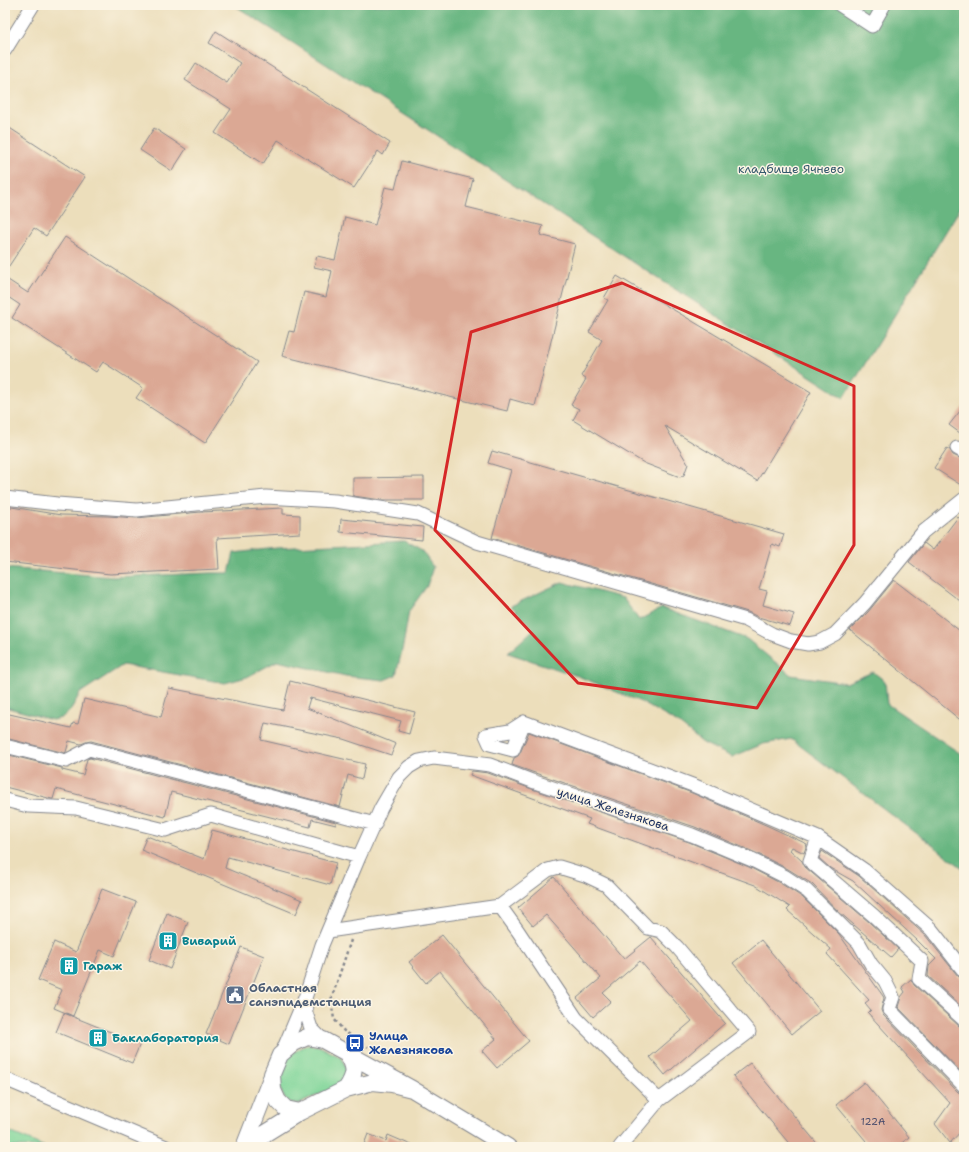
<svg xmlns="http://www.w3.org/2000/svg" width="969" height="1152" font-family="'Shantell Sans',sans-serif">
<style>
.green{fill:#7fd599;stroke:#4d827c}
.forest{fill:#67b681;stroke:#417270}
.building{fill:#dba894}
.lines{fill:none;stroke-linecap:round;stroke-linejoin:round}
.minor-casing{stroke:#84868c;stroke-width:15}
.major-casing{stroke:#84868c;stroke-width:18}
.path{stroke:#84868c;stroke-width:2.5;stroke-dasharray:3 3;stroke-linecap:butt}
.minor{stroke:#fff;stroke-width:13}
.major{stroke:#fff;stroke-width:16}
.marked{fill:none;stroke:#d62828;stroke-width:3;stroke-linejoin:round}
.labels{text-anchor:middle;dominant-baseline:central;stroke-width:3;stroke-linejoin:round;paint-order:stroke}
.number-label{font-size:10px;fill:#4b4d6c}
.park-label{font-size:12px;fill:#34586d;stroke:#fcf5e5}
.street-label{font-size:12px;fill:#1b2f5e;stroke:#fcf5e5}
.culture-label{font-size:12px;font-weight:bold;fill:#0d838f;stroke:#fcf5e5;text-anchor:start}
.service-label{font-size:12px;font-weight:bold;fill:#4e5e75;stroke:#fcf5e5;text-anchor:start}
.transit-label{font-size:12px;font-weight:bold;fill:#164399;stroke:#fcf5e5;text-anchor:start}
</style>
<rect width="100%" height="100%" fill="#fcf5e5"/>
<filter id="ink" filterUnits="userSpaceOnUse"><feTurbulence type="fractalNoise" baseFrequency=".025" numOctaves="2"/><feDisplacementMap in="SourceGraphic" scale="8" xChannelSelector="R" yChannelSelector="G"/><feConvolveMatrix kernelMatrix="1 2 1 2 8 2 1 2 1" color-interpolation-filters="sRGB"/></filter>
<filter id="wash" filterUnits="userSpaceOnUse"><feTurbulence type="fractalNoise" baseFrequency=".012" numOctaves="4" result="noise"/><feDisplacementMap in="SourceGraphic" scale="16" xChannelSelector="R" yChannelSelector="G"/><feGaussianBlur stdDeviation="0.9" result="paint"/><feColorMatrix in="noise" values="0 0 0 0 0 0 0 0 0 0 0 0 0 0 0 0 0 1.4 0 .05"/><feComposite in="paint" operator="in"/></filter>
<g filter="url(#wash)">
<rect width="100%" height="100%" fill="#ecdebb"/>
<path class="green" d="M308,1045L321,1047L342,1058L347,1072L343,1083L299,1104C296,1104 292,1103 290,1102C275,1094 279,1070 287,1059C293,1052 300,1048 308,1045Z
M5,1130L45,1147H5Z"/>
<path class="forest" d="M234,5H964V202L844,398Z
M404,541L422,551L433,567L427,586L409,611L403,646L396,675L384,680L346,676L277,661L247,677L225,683L123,665L80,693L71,710L61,718L52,720L5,707V568L113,577L211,573H229L234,553L277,548Z
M562,582L623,598L639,620L662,608L747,639L791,675L846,683L873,672L885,681L887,704L964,756V869L791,739L763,744L732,757L703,743L678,723L641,702L578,676L508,653L534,629L511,606Z"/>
<g id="blocks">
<path class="building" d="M216,31L390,143L383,155L378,151L354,188L278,140L263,164L215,133L231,109L185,80L196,63L227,83L240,63L209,43Z
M5,125L85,177L46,236L34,228L5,272Z
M154,128L186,149L172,171L140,150Z
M402,161L473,179L466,207L543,226L540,235L575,244L535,406L510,399L507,411L282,356L289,331L294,332L304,292L326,297L332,271L314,267L317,256L335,260L345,217L375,225L385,187L395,189Z
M65,237L257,362L205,443L136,398L143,388L103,362L96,372L12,318L20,305L5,295V278L28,293Z
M617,276L811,392L757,481L665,426L688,464L684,475L680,477L644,463L573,420L579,409L571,405L586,379L581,376L602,340L589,332L608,300L604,298Z
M964,406V436L949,425Z
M947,448L950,450L953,455L964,460V487L934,468Z
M492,451L784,534L780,547L772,544L759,589L767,591L763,605L794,614L790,626L758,617L748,612L492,538L511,470L488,463Z
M424,477V500H381L353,496V478Z
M5,506L61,515L108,516L136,518L201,512L283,508V514L300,515V533L217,538L219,569L110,574L5,562Z
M958,517L964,522V604L909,562L924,543L933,550Z
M341,519L423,527L422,540L340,532Z
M894,580L964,634V723L850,630L868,612Z
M290,681L415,712L409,734L398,731L401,721L310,698L307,708L396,744L391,755L343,739L265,723L261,740L365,764L362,779L348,775L340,807L91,741L86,742L81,744L69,741L66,752L65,753L5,738V713L71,728L73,723L78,724L84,699L161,717L169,688L283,710Z
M529,732L692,793L768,826L807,844L804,853L792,847L790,850L802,861L805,867L869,922L898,949L891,957L839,912L812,884L788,869L756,853L695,827L535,773L512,765L514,758L518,756L520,753Z
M5,754L62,768V770L83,775L87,759L90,758L336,822V825L312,819L310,827L171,792L165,817L56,789L53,799H52L5,787Z
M472,771L488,773L529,788L689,842L749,867L780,883L802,897L839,934L883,996L884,998L881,1010L883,1015L958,1092L964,1094V1128L950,1143L935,1124L950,1103L868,1013L871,1010L865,1003L869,1000L827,954L831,949L787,910L790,907L755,885L587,824L590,819L470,775Z
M212,830L336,863L330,885L228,857L225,868L302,900L296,914L141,850L147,836L204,859Z
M822,851L859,876L925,935L958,976L961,978L964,979V1009L928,976L929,966L936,959L917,940L853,881L830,868L819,858Z
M554,877L624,959L651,937L725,1023L665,1075L650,1057L692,1021L640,961L603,993L611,1001L593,1017L577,998L601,978L546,915L533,926L518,908Z
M102,889L136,902L114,956L100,950L73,1016L54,1008L62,990L38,980L54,942L76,952Z
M167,913L188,922L170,969L149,960Z
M442,935L529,1041L497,1068L482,1051L496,1039L440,971L426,983L409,962Z
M761,940L820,1011L792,1034L733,963Z
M241,947L264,956L229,1044L206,1034Z
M911,979L914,985L959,1026L964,1028V1075L898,1007L901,997L905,992L902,987Z
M64,1013L140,1044L132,1063L56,1032Z
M750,1063L820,1147H792L733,1076Z
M864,1082L909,1137L897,1147H871L836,1105Z
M368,1134L386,1141L388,1135L416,1147H363Z"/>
</g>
</g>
<g filter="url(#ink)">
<use href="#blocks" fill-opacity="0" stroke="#84868c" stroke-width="1"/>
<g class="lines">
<defs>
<path id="minor" d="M840,5L872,26L884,5
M5,50L33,5
M957,448L964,452
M5,498L57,504L137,510L266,497L335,501L418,514L477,542L746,620L772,634L791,641L808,644L820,642L835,634L865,603L923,532L964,499
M524,722L695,786L818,838L864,870L931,929L964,971
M524,722L513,750L490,744L486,735L510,731Z
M5,746L66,761L89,749L375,824
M5,800L28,806L76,808L165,830L211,815L359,857
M818,838L810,861L874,916L922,961L919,979L964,1020
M500,906L548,870L559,867L585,875L606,885L648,928L661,931L677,947L749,1032L659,1100L620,1147
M328,931L500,906L518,931L576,1018L659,1100
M305,1000L306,1013L311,1028L323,1040
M281,1055L305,998L322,945L359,857L381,808L399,777L409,767L419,761L434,758L490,765L532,781L692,835L752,860L784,876L807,891L859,943L871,964L885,981L893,997L889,1009L964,1086
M5,1079L166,1147"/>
<path id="major" d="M346,1052C356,1067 356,1074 346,1089
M412,1089L392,1084L373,1082L346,1089L300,1112L286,1109L278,1101L273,1090L272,1074L280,1055L294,1043L307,1037L323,1040L412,1089L508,1147
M244,1147L271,1078
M250,1147L266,1133L300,1112"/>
</defs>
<use href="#minor" class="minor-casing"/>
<use href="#major" class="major-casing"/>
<path class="path" d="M351,940L331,1000L334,1019L344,1031L368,1047"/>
<use href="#minor" class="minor"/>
<use href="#major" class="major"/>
</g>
</g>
<path class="marked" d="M622,283L854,386V545L757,708L578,683L435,530L471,332Z"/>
<defs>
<symbol id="building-square" viewBox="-11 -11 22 22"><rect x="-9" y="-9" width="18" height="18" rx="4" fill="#0f9aa8" stroke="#fcf5e5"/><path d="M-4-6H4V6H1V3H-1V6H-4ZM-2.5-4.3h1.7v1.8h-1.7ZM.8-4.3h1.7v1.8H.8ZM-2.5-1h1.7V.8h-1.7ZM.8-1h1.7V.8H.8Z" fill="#fff"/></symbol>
<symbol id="civic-square" viewBox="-11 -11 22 22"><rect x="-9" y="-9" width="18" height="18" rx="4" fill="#5c6f8a" stroke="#fcf5e5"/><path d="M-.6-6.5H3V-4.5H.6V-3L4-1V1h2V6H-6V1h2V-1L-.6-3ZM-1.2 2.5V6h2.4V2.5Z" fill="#fff"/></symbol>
<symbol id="bus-square" viewBox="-11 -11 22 22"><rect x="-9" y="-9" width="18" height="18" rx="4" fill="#1a4fb4" stroke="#fcf5e5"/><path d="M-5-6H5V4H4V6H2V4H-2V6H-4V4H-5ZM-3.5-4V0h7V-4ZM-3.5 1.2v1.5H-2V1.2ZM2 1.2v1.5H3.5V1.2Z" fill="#fff"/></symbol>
</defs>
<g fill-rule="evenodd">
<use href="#building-square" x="157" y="930" width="22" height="22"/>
<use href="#building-square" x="58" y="955" width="22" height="22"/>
<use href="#civic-square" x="224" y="984" width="22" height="22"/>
<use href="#building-square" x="87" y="1027" width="22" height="22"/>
<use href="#bus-square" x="344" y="1032" width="22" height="22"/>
</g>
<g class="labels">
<g class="number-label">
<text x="873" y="1121">122А</text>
</g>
<g class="park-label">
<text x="791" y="169">кладбище Ячнево</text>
</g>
<g class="street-label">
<text transform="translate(613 809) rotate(18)">улица Железнякова</text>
</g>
<g class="culture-label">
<text x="182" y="941">Виварий</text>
<text x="83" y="966">Гараж</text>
<text x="112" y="1038">Баклаборатория</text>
</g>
<g class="service-label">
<text x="249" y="988">Областная<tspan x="249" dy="14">санэпидемстанция</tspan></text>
</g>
<g class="transit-label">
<text x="369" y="1036">Улица<tspan x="369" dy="14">Железнякова</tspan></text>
</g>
</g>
<rect width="969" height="1152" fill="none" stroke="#fcf5e5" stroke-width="20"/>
</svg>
